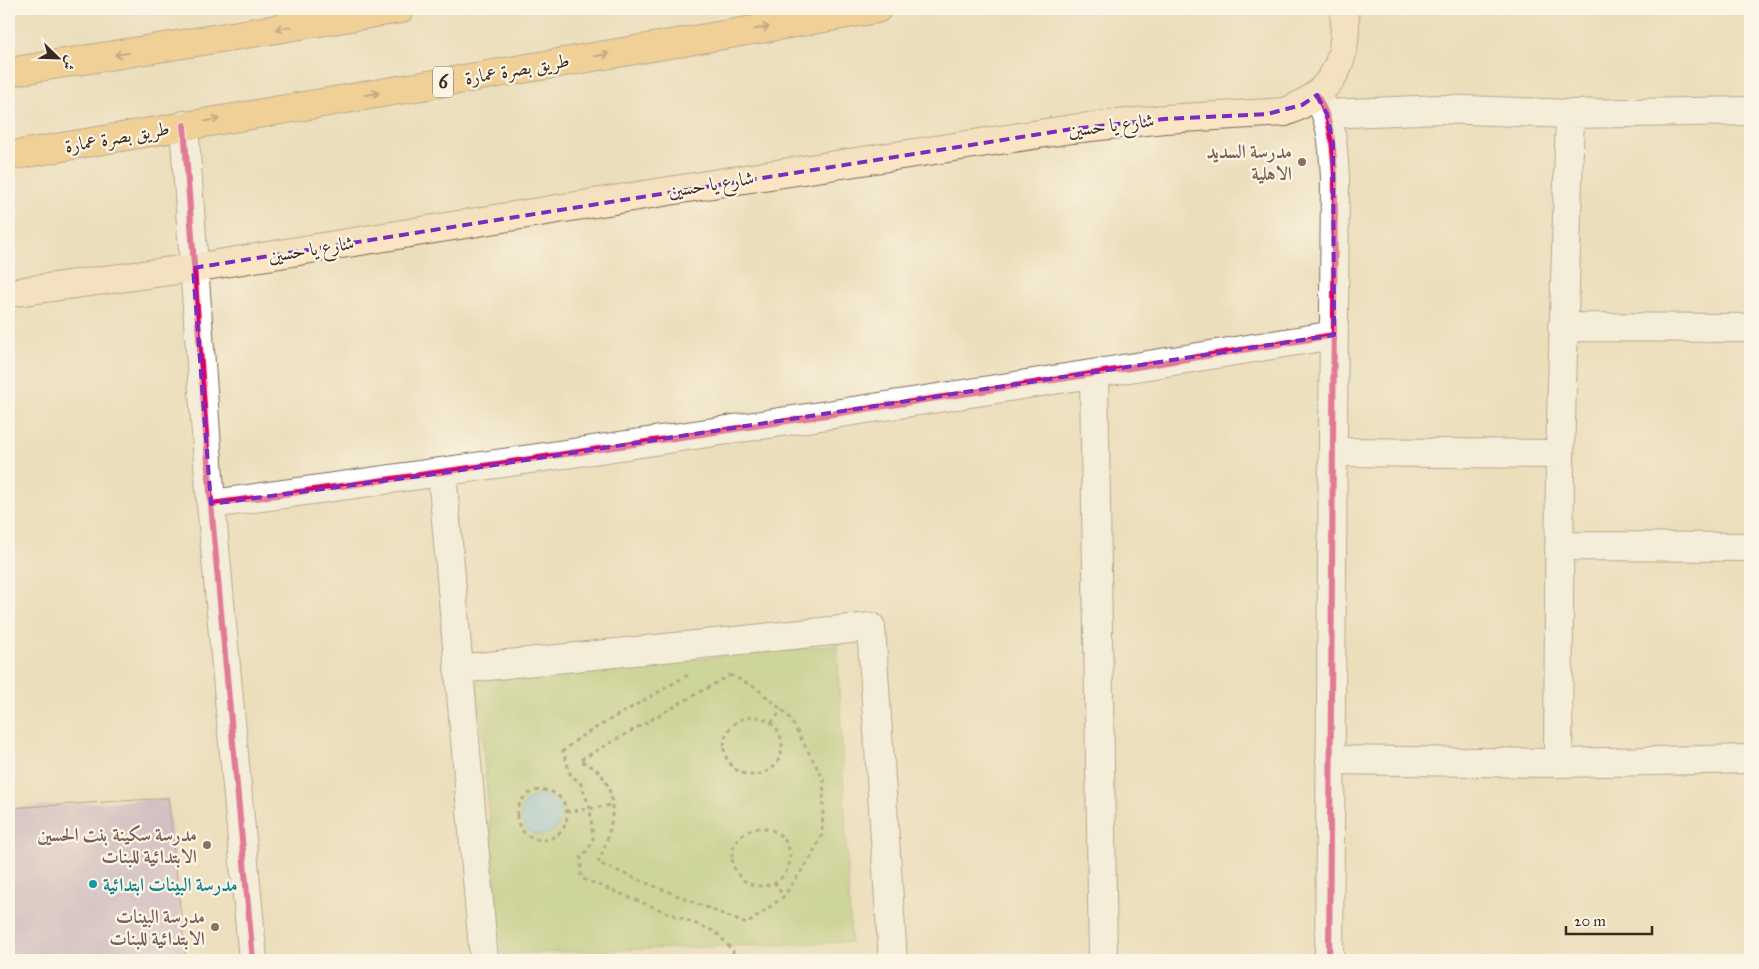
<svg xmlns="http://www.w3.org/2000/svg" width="1759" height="969" font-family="'IM FELL Great Primer',Amiri,serif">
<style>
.green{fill:#aac971;stroke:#727a48}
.water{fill:#6fc0ea;stroke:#557584}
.building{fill:#b49ece}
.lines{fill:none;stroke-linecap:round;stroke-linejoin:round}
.street-casing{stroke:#796955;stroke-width:30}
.secondary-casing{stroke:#796955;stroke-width:30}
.highway-casing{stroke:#796955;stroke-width:30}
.path{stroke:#796955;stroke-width:3;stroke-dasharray:4 4;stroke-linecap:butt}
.street{stroke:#fff;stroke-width:28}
.secondary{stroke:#fce5c4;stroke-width:28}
.highway{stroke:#f8bf6c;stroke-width:28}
.cycleway-casing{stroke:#fcf5e5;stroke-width:9}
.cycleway{stroke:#d6006c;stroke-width:6}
.oneway{stroke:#906d41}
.marked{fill:none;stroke:#7b2cbf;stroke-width:4;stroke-dasharray:10 6;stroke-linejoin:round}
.education-dot{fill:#8d6e63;stroke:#fcf5e5;stroke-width:2}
.culture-dot{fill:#0f9aa8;stroke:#fcf5e5;stroke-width:2}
.labels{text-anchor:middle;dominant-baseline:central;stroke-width:4.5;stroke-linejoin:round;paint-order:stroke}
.shield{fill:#fcf5e5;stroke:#75675a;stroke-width:1}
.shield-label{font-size:18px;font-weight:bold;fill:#3b2a1e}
.street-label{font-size:19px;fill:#3b2a1e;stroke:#fcf5e5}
.education-label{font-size:19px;font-weight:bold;fill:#785e54;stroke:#fcf5e5;text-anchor:end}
.culture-label{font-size:19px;font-weight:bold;fill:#0d838f;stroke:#fcf5e5;text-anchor:start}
</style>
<rect width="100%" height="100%" fill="#fcf5e5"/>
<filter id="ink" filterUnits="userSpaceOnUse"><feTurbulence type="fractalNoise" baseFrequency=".02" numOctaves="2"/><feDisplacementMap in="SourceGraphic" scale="10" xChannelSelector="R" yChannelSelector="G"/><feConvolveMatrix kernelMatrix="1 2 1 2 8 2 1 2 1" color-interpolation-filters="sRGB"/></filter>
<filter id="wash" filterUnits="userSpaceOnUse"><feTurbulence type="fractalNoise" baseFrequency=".0096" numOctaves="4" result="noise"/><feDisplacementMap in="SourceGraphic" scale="20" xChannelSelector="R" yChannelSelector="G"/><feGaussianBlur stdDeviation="1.12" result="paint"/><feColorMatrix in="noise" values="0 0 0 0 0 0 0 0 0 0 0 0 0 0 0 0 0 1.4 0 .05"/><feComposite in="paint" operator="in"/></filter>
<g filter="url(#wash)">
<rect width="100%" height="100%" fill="#ebdebb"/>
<path class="green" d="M837,645L851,942L502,954L477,681Z"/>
<path class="water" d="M521 815a20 20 0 1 1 40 0a20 20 0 1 1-40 0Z"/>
<g id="blocks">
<path class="building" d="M168,798L186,960H9V808Z"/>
</g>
</g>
<g filter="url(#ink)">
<use href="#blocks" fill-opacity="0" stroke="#796955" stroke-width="1"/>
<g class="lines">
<defs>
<path id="street" d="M1317,95C1333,123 1333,146 1335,178L1329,960
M1327,114L1440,109L1570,114L1750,111
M184,125L211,504L253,960
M1562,327L1750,328
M1094,374L1103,960
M1333,452L1560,454
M442,473L484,960
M211,504C586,453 960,396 1334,335
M1559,546L1750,547
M458,669L871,627L893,960
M1330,760L1558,763L1750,759
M1558,763L1560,454L1570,114"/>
<path id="secondary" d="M9,293L193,268L731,181L1072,129L1164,119L1285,112C1334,93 1349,60 1344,9"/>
<path id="highway" d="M9,72L400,9
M9,156L877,9"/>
</defs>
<use href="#street" class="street-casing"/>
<use href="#secondary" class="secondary-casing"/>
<use href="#highway" class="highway-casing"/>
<path class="path" d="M688,675L580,737L563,751L571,776L580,782L590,808L593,839L589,849L581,857V878L716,932L733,951L734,960
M730,675L755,687L788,715L824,780L822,835L811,857L783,897L747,924L598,863C610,835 622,801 600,773C596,768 586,764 580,760Z
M724 746a29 29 0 1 1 58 0a29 29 0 1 1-58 0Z
M771,723L782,710
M517 815a25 25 0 1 1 50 0a25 25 0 1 1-50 0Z
M566,812L612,805
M732 857a29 29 0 1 1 58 0a29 29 0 1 1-58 0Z
M775,882L783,897"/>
<use href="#street" class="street"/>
<use href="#secondary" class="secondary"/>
<use href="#highway" class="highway"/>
<defs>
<path id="cycleway" d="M1317,95C1333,123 1333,146 1335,178L1329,960
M184,125L211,504L253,960
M211,504C586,453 960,396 1334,335"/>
</defs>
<use href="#cycleway" class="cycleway-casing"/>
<use href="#cycleway" class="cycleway"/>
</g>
<defs><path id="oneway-shaft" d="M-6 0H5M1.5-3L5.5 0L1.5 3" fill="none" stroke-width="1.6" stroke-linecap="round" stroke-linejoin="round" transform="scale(1.25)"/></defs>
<g class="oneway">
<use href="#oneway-shaft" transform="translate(283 28) rotate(171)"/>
<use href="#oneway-shaft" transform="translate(762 28) rotate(-10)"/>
<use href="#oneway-shaft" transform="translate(122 54) rotate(171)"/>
<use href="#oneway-shaft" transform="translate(602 55) rotate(-10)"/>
<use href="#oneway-shaft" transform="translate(372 94) rotate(-10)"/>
<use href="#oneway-shaft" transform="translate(212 120) rotate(-10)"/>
</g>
</g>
<path d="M0 0H1759V969H0ZM1317,95L1327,114L1333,144L1334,335L442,473L211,504L193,268L1072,129L1164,119L1267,114L1302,105Z" fill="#ebdebb" fill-opacity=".55" fill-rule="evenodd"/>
<path class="marked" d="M1317,95L1327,114L1333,144L1334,335L442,473L211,504L193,268L1072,129L1164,119L1267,114L1302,105Z"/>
<g class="education-dot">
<circle cx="1302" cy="162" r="5"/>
<circle cx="207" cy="845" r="5"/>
<circle cx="215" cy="927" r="5"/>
</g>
<circle class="culture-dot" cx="93" cy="884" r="5"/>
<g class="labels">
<rect class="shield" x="433" y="66.5" width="20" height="31" rx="4"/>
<g class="shield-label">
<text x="443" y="82">6</text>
</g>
<g class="street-label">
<text transform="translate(517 69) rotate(-10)">طريق بصرة عمارة</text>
<text transform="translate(1111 125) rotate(-7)">شارع يا حسين</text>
<text transform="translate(117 137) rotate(-10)">طريق بصرة عمارة</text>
<text transform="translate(711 184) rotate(-9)">شارع يا حسين</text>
<text transform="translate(311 249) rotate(-9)">شارع يا حسين</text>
</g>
<g class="education-label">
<text x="1292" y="151">مدرسة السديد<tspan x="1292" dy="22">الاهلية</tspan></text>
<text x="197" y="834">مدرسة سكينة بنت الحسين<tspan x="197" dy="22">الابتدائية للبنات</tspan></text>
<text x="205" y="916">مدرسة البينات<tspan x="205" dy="22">الابتدائية للبنات</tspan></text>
</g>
<g class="culture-label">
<text x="103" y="884">مدرسة البينات ابتدائية</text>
</g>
</g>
<rect width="1759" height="969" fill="none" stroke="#fcf5e5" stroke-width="30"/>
<g transform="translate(58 58) rotate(113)" stroke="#fcf5e5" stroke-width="4" paint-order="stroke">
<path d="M0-4L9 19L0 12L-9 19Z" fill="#3b2a1e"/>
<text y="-8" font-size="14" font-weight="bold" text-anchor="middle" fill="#3b2a1e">ش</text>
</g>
<path d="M1566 926v8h86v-8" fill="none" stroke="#3b2a1e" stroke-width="2.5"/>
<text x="1574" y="926" font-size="15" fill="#3b2a1e" stroke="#fcf5e5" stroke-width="4" paint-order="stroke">20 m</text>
</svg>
